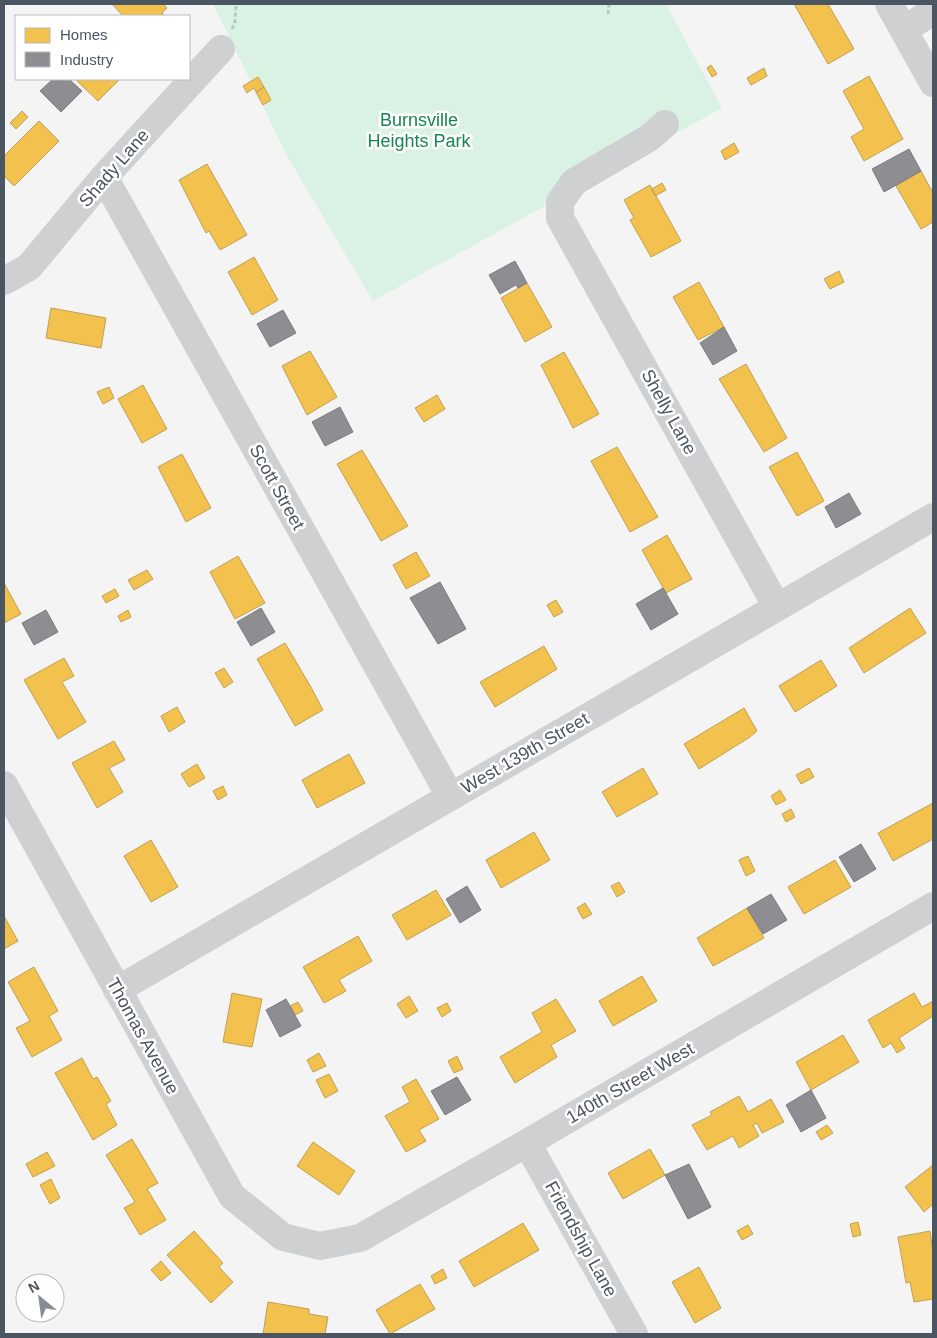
<svg xmlns="http://www.w3.org/2000/svg" width="937" height="1338" font-family="Helvetica,sans-serif">
<style>
.green{fill:#d9f2e3}
.homes{fill:#f2c14e;stroke:#c0a154}
.industry{fill:#8d8d92;stroke:#797c83}
.lines{fill:none;stroke-linecap:round;stroke-linejoin:round}
.path{stroke:#bcc7c4;stroke-width:3;stroke-dasharray:4 2.5;stroke-linecap:butt}
.minor{stroke:#ced0d2;stroke-width:28}
.labels{text-anchor:middle;dominant-baseline:central;stroke-width:5;stroke-linejoin:round;paint-order:stroke}
.park-label{font-size:18px;fill:#17864f;stroke:#fff}
.street-label{font-size:18px;fill:#4a5661;stroke:#fff}
</style>
<rect width="100%" height="100%" fill="#f4f4f4"/>
<path class="green" d="M213,4H666L722,108L373,301L287,156Z"/>
<path class="homes" d="M112,4H163L167,8L162,13L165,16H123Z
M794,4H828L854,49L828,64Z
M711,65L717,74L712,77L707,68Z
M764,68L767,76L751,85L747,78Z
M869,76L903,139L864,161L851,137L864,129L843,91Z
M258,77L264,87L256,92L254,88L247,93L243,86Z
M78,79H120L98,101L77,81Z
M264,87L271,100L263,105L256,92Z
M22,111L28,117L16,129L10,123Z
M39,121L59,141L14,186L4,176V156Z
M734,143L739,152L725,160L721,151Z
M207,164L247,235L220,250L209,231L206,233L179,180Z
M921,171L933,193V222L921,229L896,186Z
M662,183L666,190L655,196L652,189Z
M650,185L681,241L651,257L630,220L634,218L624,200Z
M254,257L278,300L252,315L228,272Z
M839,271L844,282L830,289L824,279Z
M699,282L724,327L698,340L673,297Z
M527,283L552,327L525,342L501,298Z
M51,308L106,318L101,348L46,338Z
M310,351L337,397L307,415L282,366Z
M564,352L599,414L573,428L541,365Z
M746,364L787,438L764,452L719,379Z
M143,385L167,429L142,443L118,399Z
M109,387L114,398L103,404L97,392Z
M437,395L445,409L424,422L415,408Z
M617,447L658,517L630,532L591,461Z
M362,450L408,526L381,541L337,464Z
M797,452L824,501L797,516L769,467Z
M182,454L211,508L186,522L158,467Z
M667,535L692,579L666,593L642,550Z
M416,552L430,576L406,589L393,565Z
M238,556L265,603L235,619L210,572Z
M147,570L153,579L134,590L128,580Z
M4,583L21,614L4,623Z
M115,589L119,596L106,603L102,596Z
M556,600L563,612L554,617L547,605Z
M910,608L926,633L864,673L849,648Z
M128,610L131,617L121,622L118,616Z
M285,643L312,689L323,710L295,726L257,659Z
M544,646L557,669L495,707L480,682Z
M64,658L74,676L62,682L86,722L58,739L24,680Z
M821,660L837,686L795,712L779,686Z
M224,668L233,682L224,688L215,673Z
M177,707L185,722L169,732L161,716Z
M744,708L757,731L750,737L699,769L684,744Z
M114,741L125,760L109,768L123,792L97,808L72,763Z
M349,754L365,783L317,808L302,780Z
M197,764L205,778L189,787L181,774Z
M643,768L658,794L617,817L602,792Z
M809,768L814,777L801,784L796,775Z
M223,786L227,795L218,800L213,791Z
M780,790L786,800L776,805L771,796Z
M933,803V839L893,861L878,833Z
M791,809L795,817L786,822L782,814Z
M534,832L550,860L501,888L486,860Z
M151,840L178,887L151,902L124,856Z
M748,856L755,871L746,876L739,860Z
M835,860L851,887L804,914L788,887Z
M619,882L625,892L617,897L611,886Z
M436,890L451,915L407,940L392,915Z
M585,903L592,914L583,919L577,908Z
M747,908L764,938L713,966L697,938Z
M4,916L18,941L4,949Z
M358,936L372,961L339,980L346,991L324,1003L303,967Z
M34,967L58,1011L49,1016L62,1040L32,1057L16,1028L30,1021L8,982Z
M642,976L657,1001L613,1026L599,1001Z
M232,993L262,999L252,1047L223,1042Z
M914,993L922,1007L933,1001V1016L899,1038L905,1048L897,1053L891,1043L883,1048L868,1020Z
M409,996L418,1011L406,1018L397,1004Z
M556,999L576,1031L551,1045L557,1057L515,1083L500,1057L542,1032L532,1013Z
M298,1002L303,1011L295,1015L290,1006Z
M447,1003L451,1011L442,1017L437,1008Z
M843,1035L859,1062L811,1090L796,1062Z
M319,1053L326,1066L313,1072L307,1060Z
M457,1056L463,1069L454,1073L448,1061Z
M82,1058L93,1079L97,1077L111,1101L106,1104L117,1125L93,1140L55,1073Z
M329,1074L338,1091L325,1098L316,1080Z
M416,1079L439,1119L419,1130L426,1141L406,1152L385,1116L410,1102L402,1087Z
M739,1096L748,1112L771,1099L784,1122L762,1133L757,1123L753,1125L759,1136L739,1148L733,1136L707,1150L692,1125L712,1115L710,1112Z
M827,1125L833,1133L821,1140L816,1132Z
M132,1139L158,1183L147,1189L166,1220L140,1235L124,1208L135,1202L106,1155Z
M313,1142L355,1171L339,1195L297,1166Z
M650,1149L665,1175L623,1199L608,1173Z
M47,1152L55,1166L33,1177L26,1164Z
M933,1165V1204L924,1212L905,1187Z
M51,1179L60,1198L50,1204L40,1185Z
M858,1222L861,1235L853,1237L850,1224Z
M523,1223L539,1250L474,1287L459,1261Z
M748,1225L753,1234L742,1240L737,1231Z
M194,1231L223,1263L219,1267L233,1282L211,1303L167,1255Z
M930,1231L933,1252V1299L914,1302L910,1282L906,1283L898,1237Z
M161,1261L171,1273L161,1281L151,1270Z
M699,1267L721,1308L695,1323L672,1282Z
M443,1269L447,1278L435,1284L431,1276Z
M420,1284L435,1309L390,1334L376,1310Z
M268,1302L309,1309V1314L328,1317L325,1334H263Z"/>
<path class="industry" d="M53,79H69L82,91L61,112L40,91Z
M909,149L921,171L884,192L872,169Z
M515,261L527,283L518,288L516,285L500,294L489,275Z
M283,310L296,333L270,347L257,324Z
M724,327L737,351L713,365L700,343Z
M340,407L353,432L325,446L312,422Z
M849,493L861,514L836,528L825,507Z
M440,582L466,629L438,644L410,598Z
M663,588L678,614L651,630L636,604Z
M261,608L275,632L251,646L237,622Z
M46,610L58,632L34,645L22,623Z
M861,844L876,869L854,882L839,857Z
M467,886L481,910L460,923L446,899Z
M771,894L787,920L763,934L747,908Z
M286,999L301,1026L280,1037L266,1010Z
M457,1077L471,1100L445,1115L431,1091Z
M811,1090L826,1118L801,1132L786,1105Z
M689,1164L711,1207L688,1219L665,1175Z"/>
<g class="lines">
<path class="path" d="M608,14L609,4
M232,29L235,22L236,4"/>
<path class="minor" d="M889,4L933,83
M904,30L933,11
M665,124L649,138L574,182L560,202V218L777,607
M104,177L450,796
M4,281L29,267L104,177L221,49
M4,785L232,1196L283,1237L320,1246L360,1238L527,1143L933,906
M117,990L933,517
M527,1143L634,1334"/>
</g>
<g class="labels">
<g class="park-label">
<text x="419" y="120">Burnsville<tspan x="419" dy="21">Heights Park</tspan></text>
</g>
<g class="street-label">
<text transform="translate(114 168) rotate(-49)">Shady Lane</text>
<text transform="translate(669 412) rotate(61)">Shelly Lane</text>
<text transform="translate(277 487) rotate(61)">Scott Street</text>
<text transform="translate(525 753) rotate(-30)">West 139th Street</text>
<text transform="translate(143 1036) rotate(61)">Thomas Avenue</text>
<text transform="translate(630 1083) rotate(-30)">140th Street West</text>
<text transform="translate(581 1239) rotate(61)">Friendship Lane</text>
</g>
</g>
<rect width="937" height="1338" fill="none" stroke="#4a5661" stroke-width="10"/>
<rect x="15" y="15" width="175" height="65" fill="#ffffff" stroke="#b7bbc0"/>
<rect x="25" y="28" width="25" height="15" fill="#f2c14e" stroke="#b7bbc0"/>
<text x="60" y="40" font-size="15" fill="#4a5661">Homes</text>
<rect x="25" y="52" width="25" height="15" fill="#8d8d92" stroke="#b7bbc0"/>
<text x="60" y="65" font-size="15" fill="#4a5661">Industry</text>
<g transform="translate(40 1298) rotate(331)"><circle r="24" fill="#ffffff" stroke="#b7bbc0"/>
<path d="M0-4L9 19L0 12L-9 19Z" fill="#868d94"/>
<text y="-8" font-size="14" font-weight="bold" text-anchor="middle" fill="#4a5661">N</text>
</g>
</svg>
